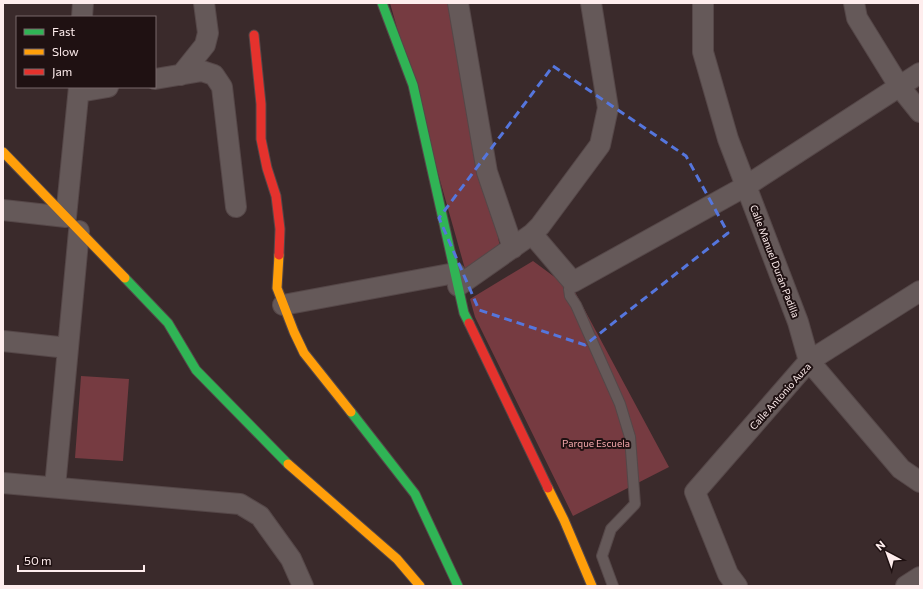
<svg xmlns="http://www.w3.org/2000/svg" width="923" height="589" font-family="Commissioner,sans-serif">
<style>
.green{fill:#763b41}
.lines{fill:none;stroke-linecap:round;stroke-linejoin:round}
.lane-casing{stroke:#554748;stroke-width:12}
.street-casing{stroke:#554748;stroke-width:22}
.fast-casing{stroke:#554748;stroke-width:11}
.slow-casing{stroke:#554748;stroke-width:11}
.jam-casing{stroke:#554748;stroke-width:11}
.lane{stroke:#655959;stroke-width:10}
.street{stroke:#655959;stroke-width:20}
.fast{stroke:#30b455;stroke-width:9}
.slow{stroke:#ff9f0a;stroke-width:9}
.jam{stroke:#e5322d;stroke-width:9}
.marked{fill:none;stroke:#5576dd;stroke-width:3;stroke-dasharray:8 5;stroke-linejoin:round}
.labels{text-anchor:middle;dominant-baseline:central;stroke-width:4;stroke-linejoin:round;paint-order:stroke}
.street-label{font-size:10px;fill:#feeded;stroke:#1f1112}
.park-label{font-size:10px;fill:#f5a8ac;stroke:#1f1112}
</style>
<rect width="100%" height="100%" fill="#3a2a2b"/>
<path class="green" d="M390,3H451L500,247L465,269Z
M533,261L575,292L669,467L573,516L475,317L470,299Z
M81,376L129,379L123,461L75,458Z"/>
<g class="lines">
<defs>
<path id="lane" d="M573,282L569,289L570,296L576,305L620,404L630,437L635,504L611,529L602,556L613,586"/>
<path id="street" d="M458,3L487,172L513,248
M703,3V52L728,139L798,322L809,361L901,469L920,482
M854,3L857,18L899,86L920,112
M82,17L83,3
M181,75L205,45L208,33L204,3
M155,79L202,71L214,75L222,87L236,207
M79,92L108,87
M3,210L66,217L79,87
M532,234L573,282L746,186L920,73
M458,286L532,234L540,226L600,145L608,108L591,3
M283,305L455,273
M3,341L68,348
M3,483L240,504L260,516L291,559L303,586
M55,487L79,231
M737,586L728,574L695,492L809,361L920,291
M906,586L920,577"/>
<path id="fast" d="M382,3L413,85L464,313L469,323
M125,278L168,323L196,370L288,464
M351,412L415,494L458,586"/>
<path id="slow" d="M3,152L125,278
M279,255L277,288L294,332L304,353L351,412
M288,464L397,559L420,586
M548,488L564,520L592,586"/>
<path id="jam" d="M254,35L261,104V139L267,168L276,196L280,229L279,255
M469,323L548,488"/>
</defs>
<use href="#lane" class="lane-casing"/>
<use href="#street" class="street-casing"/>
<use href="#fast" class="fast-casing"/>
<use href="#slow" class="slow-casing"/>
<use href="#jam" class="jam-casing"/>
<use href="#lane" class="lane"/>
<use href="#street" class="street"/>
<use href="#fast" class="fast"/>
<use href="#slow" class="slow"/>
<use href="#jam" class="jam"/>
</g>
<path class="marked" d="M553,66L686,156L728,233L585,345L479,310L439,218Z"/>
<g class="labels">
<g class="street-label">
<text transform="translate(775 261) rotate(69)">Calle Manuel Durán Padilla</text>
<text transform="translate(780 396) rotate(-48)">Calle Antonio Auza</text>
</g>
<g class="park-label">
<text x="596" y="443">Parque Escuela</text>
</g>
</g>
<rect width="923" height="589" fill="none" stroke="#feeded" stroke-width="8"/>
<rect x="16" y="16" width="140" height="72" fill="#1f1112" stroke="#78696a"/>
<rect x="24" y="29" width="20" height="6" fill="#30b455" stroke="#78696a"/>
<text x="52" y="36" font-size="12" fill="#feeded">Fast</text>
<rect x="24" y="49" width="20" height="6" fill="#ff9f0a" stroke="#78696a"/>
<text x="52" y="56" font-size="12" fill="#feeded">Slow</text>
<rect x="24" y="69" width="20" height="6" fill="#e5322d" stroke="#78696a"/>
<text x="52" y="76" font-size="12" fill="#feeded">Jam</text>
<g transform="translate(887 553) rotate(319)" stroke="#1f1112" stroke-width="3" paint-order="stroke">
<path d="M0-3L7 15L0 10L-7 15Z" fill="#feeded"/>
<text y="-6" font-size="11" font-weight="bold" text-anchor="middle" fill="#feeded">N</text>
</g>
<path d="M18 565v6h126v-6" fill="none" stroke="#feeded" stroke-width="2"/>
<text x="24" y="565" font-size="12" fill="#feeded" stroke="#1f1112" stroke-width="3" paint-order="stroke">50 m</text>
</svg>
